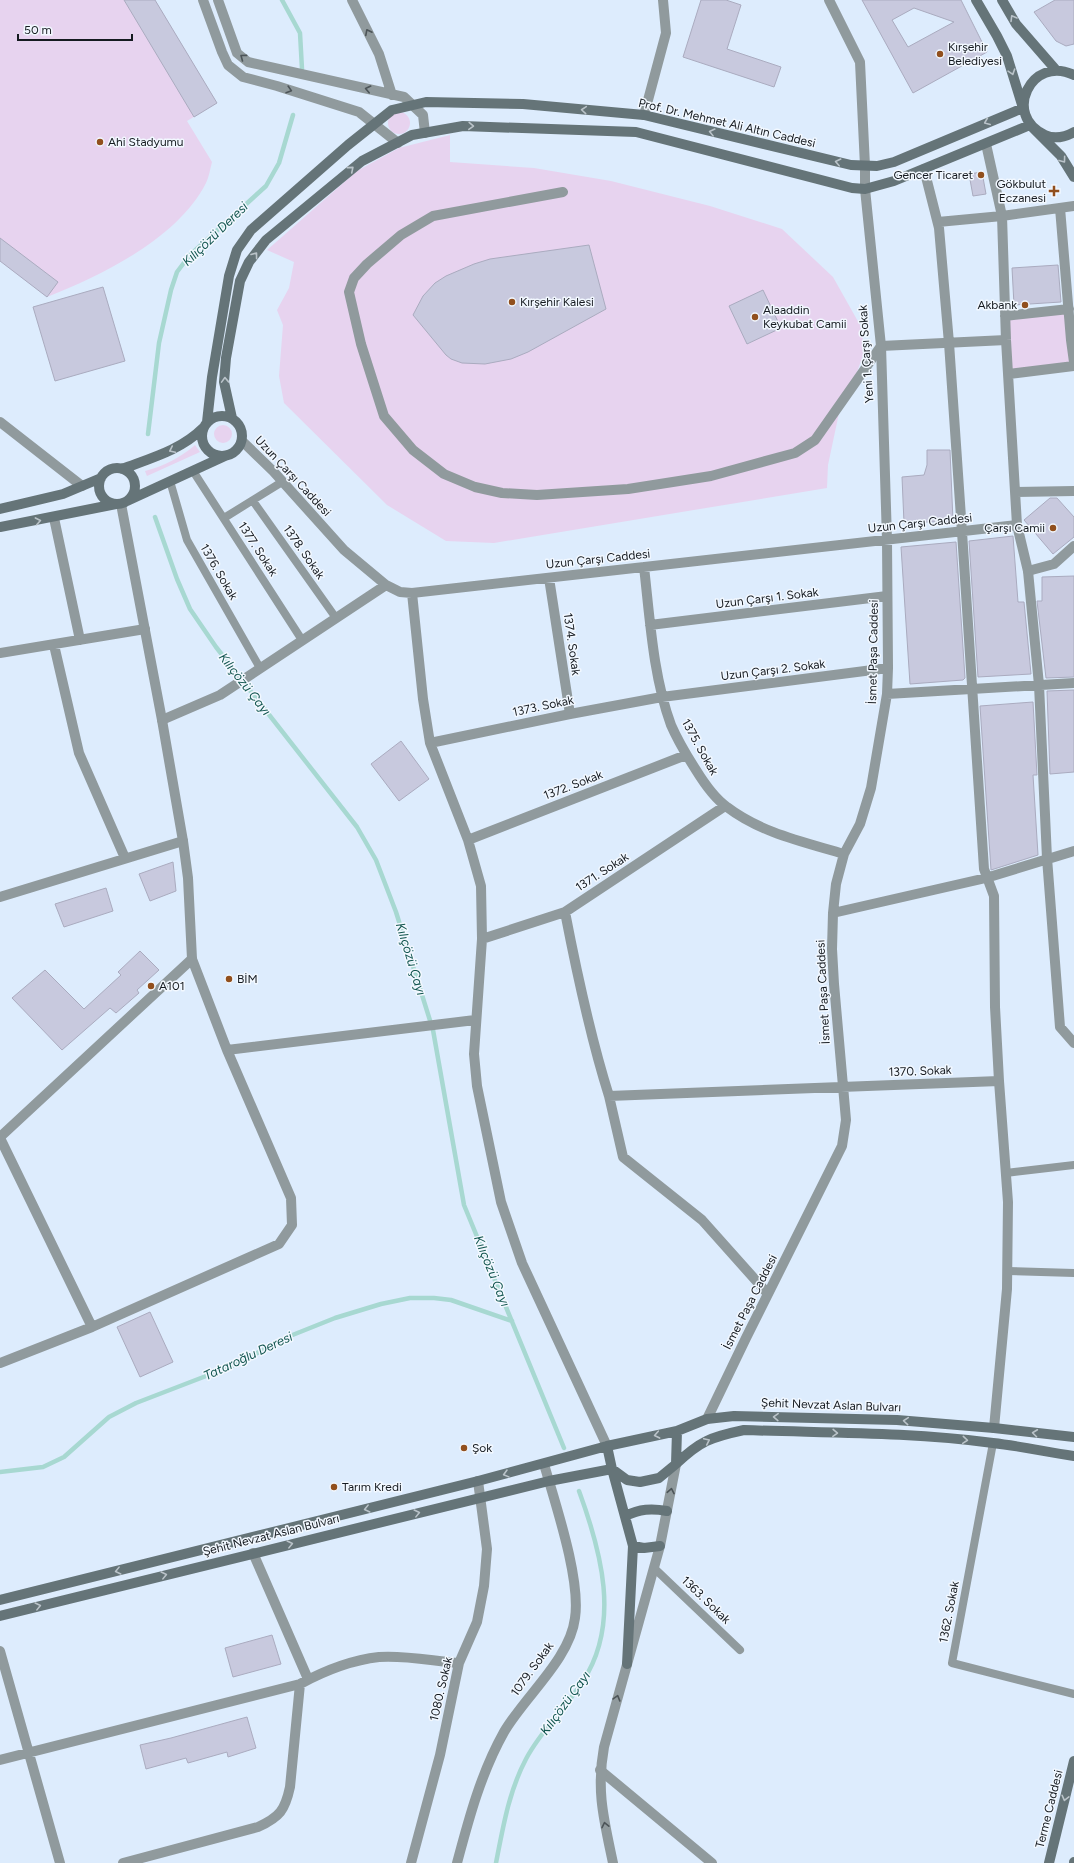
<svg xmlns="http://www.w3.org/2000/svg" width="1074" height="1863" font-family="Figtree,sans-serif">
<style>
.green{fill:#e7d3ef}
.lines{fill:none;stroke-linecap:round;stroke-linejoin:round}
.stream{stroke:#a7d8d1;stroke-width:4.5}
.building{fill:#c8c9de;stroke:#aaabbf;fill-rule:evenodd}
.service{stroke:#909a9d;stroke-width:8}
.pedestrian{stroke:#909a9d;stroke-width:10}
.minor{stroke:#909a9d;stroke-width:10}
.tertiary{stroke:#909a9d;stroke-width:10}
.secondary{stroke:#657478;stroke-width:10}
.oneway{stroke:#bac3c9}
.oneway2{stroke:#4c5458}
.poi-dot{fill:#914f1d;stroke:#f2f8ff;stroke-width:1.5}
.labels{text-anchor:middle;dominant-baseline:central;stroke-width:3;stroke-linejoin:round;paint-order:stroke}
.poi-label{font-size:12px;fill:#151a20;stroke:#f2f8ff;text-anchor:start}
.street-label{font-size:12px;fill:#151a20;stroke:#f2f8ff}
.water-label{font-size:13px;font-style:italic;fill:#135650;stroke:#f2f8ff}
</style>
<rect width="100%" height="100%" fill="#ddecfd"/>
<path class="green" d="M0,0H155L217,103L187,121L212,162C210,169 209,177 206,183C178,238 103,275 47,297L0,261Z
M388 123a11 11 0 1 1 22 0a11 11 0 1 1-22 0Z
M450,135V162L534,168L611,181L710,206L782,229L833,277L860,325L865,350L857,372L839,413L828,465L827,488L494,543L446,541L387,505L284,403L279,376L283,325L277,310L289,288L294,262L267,250L357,171L399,148Z
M1069,309L1074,362L1009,374L1005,316Z
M214 434a9 9 0 1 1 18 0a9 9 0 1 1-18 0Z
M195,445L200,452L147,476L145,471C164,466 180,458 195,445Z"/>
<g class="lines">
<path class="stream" d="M282,0L300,33L302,69
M148,434L159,343L171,290L177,272L189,256L266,186L279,163L293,115
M155,517L177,579L190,609L216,647L357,827L376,860L396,912L433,1030L464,1205L564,1448
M0,1472L43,1467L64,1457L109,1417L136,1403L232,1366L290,1336L335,1318L381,1304L410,1298H434L451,1300L512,1321
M496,1863C503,1827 509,1791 526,1759C541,1730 566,1708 583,1681C621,1623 601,1551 579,1491"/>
</g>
<path class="building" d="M124,0H155L217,103L194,117Z
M701,0H726L741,5L727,49L781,67L774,87L683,57Z
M862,0H961L987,52L913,93ZM914,8L954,22L908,47L892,20Z
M1055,0H1074V44L1066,46L1056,41L1034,12Z
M982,172L986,194L973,196L969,174Z
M0,238L58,282L47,297L0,261Z
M589,245L606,309L528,352L511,359L485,364L462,363L451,359L446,355L413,315L423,296L435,283L446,276L474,264L490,259Z
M1058,265L1061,302L1014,305L1012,268Z
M103,287L125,361L55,381L33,307Z
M763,290L781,328L747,344L729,306Z
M927,450H950L953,521L904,523L902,477L924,475L927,465Z
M1050,498H1057L1074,517V537L1053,554L1024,520Z
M1013,536L1018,602H1024L1031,674L978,677L969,541Z
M956,542L965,678L963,680L910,684L901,547Z
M1074,576V677L1046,678L1037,601H1042V577Z
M1074,690V772L1050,774L1047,691Z
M1033,702L1037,775H1033L1038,855L991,870L980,706Z
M401,741L429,779L399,801L371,764Z
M173,862L176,891L150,901L139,874Z
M106,888L113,911L64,927L55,904Z
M140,951L159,970L137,990L139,993L116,1013L110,1008L62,1050L12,998L45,970L84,1009L121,975L118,972Z
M150,1312L173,1362L140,1377L117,1327Z
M272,1635L281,1664L233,1677L225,1648Z
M247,1717L256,1748L228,1757L227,1752L188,1763L186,1758L146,1769L140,1745L171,1738Z"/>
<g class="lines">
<path class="service" d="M193,471L302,640
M170,481L187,540L260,668
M253,501L336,618
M224,518L282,482
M1006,1173L1074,1165
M1007,1271L1074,1273
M993,1443L952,1663L1074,1694
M654,1568L740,1650"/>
<path class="pedestrian" d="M829,0L860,62L865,166
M644,115L666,33L663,0
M986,144L1002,216L1006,340L1017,525
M924,169L939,228L949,343L962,532
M563,192L433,216L401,235L367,264L354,278L349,292L361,344L384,416L413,450L444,474L475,487L502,493L537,495L628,489L711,476L795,453L815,440L881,346L1006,340
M1060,208L1071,340
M938,222L1002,216L1074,206
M1005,316L1069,309
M1074,339L1071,340L1074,362
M1009,374L1074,366
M1016,492L1074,491
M1028,571L1054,564L1074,546"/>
<path class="minor" d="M203,0L222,52L228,65L243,77L277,86L359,112L398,143
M218,0L237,53L248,62L404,97L423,115L425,133
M352,0L379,54L392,95
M0,422L82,486
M242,441L273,471L344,550L386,585L400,592L412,593L1017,525L1028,571L1039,685L1047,858L1060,1027L1074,1043
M54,518L80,640
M962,532L984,869L994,896L995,1007L999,1081L1008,1202L1007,1289L994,1428
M644,567C650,619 653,676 671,725C678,741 687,756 696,770C704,783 714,798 727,807C761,833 804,842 844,854
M549,578L570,714
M412,593L423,699L430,743L468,840L481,886L482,939L474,1054L477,1086L501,1202L522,1263L607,1446
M650,625L887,596
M54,645L79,753L125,858
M0,653L145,629
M887,694L1074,683
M162,720L220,695L386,585
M430,743L570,714L662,697L888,668
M468,840L686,755
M0,897L183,841
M565,912C577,974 590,1036 609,1096L999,1081
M833,913L986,878L1074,851
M482,939L565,912L725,806
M227,1050L475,1020
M609,1096L623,1157L702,1220L768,1294
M0,1138L92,1327
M0,1363L92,1327L279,1244L292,1225L291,1198L227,1050L192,959
M707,1419L746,1338L842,1146L846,1120L834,984L832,949L833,913L836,884L844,854L860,824L871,788L887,694L888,668L887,540L881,346L865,189V166
M253,1553L308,1679
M0,1651L60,1863
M0,1760L300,1684C324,1671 352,1660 379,1657C405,1655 433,1661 459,1663
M600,1770L712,1863
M123,1863L258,1827C280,1817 285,1810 290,1787L300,1684
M411,1863L440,1755L459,1663L477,1622L484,1586L487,1549L478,1481"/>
<path class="tertiary" d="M0,1137L192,959L188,878L183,841L162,720L121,504
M457,1863C469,1818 481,1773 504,1732C525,1696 570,1659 575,1618C581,1579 555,1503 544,1464
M613,1863C604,1820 596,1791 604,1747L660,1546L676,1464"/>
<path class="secondary" d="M1002,0L1016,24L1056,70
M1074,75C1031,54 1002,116 1045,135C1054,139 1065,137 1074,132
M202 436a20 20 0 1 1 40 0a20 20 0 1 1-40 0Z
M232,418L224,382L226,358L240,281L249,262L266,240L362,161L412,135L463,126L636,132L852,188L865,189L894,181L1030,125L1061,156L1074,177
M207,422L212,377L229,276L237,250L251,230L348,145L392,110L426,102L523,104L644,115L851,165L877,166L894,162L1023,108L1007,56L997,36L976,0
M99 486a18 18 0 1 1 36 0a18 18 0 1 1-36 0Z
M122,469C151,458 181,450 203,428
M127,501L225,456
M0,509L63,494L101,478
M0,527L116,504
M607,1446L612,1469L627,1480L640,1482L659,1478L676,1464L677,1431
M676,1464C700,1441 711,1437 744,1430C827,1433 910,1432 993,1443C1020,1446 1047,1452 1074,1456
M625,1516C640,1509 651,1508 667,1511
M633,1546L644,1548L660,1546
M0,1600L478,1481L607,1446L677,1431L707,1419L734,1416L897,1420L994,1428L1074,1437
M0,1616L549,1481L612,1469L633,1546L627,1664
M1049,1863L1074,1761
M1074,1863V1862"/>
</g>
<defs><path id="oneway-chevron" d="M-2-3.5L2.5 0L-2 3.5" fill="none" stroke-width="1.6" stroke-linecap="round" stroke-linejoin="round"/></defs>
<g class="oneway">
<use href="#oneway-chevron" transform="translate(1013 18) rotate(-121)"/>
<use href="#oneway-chevron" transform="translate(1012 72) rotate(72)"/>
<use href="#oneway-chevron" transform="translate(584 110) rotate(-175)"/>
<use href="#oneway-chevron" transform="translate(987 122) rotate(157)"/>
<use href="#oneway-chevron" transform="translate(471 126) rotate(2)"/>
<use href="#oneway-chevron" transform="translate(712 132) rotate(-166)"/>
<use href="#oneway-chevron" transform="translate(1063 160) rotate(54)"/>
<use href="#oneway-chevron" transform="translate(838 162) rotate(-167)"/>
<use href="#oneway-chevron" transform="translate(351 169) rotate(-40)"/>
<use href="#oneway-chevron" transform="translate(255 255) rotate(-53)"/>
<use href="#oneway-chevron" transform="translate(225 380) rotate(-92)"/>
<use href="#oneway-chevron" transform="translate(172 450) rotate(155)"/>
<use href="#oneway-chevron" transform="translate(38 521) rotate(-11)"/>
<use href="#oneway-chevron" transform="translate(776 1417) rotate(-178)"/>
<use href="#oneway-chevron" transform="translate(906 1421) rotate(-175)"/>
<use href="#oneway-chevron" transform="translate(835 1433) rotate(2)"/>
<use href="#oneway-chevron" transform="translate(1035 1433) rotate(-173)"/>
<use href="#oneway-chevron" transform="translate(657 1435) rotate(169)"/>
<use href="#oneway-chevron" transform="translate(965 1440) rotate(5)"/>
<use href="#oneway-chevron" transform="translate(707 1441) rotate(-25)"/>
<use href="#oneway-chevron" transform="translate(506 1474) rotate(165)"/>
<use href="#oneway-chevron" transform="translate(367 1509) rotate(166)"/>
<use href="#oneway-chevron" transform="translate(417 1513) rotate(-14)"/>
<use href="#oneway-chevron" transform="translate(290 1544) rotate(-14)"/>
<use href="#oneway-chevron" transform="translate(118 1571) rotate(166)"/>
<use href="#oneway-chevron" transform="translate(164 1575) rotate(-14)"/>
<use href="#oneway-chevron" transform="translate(38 1606) rotate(-14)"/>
<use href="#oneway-chevron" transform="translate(1065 1798) rotate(104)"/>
</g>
<g class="oneway2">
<use href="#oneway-chevron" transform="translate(368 32) rotate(-117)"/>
<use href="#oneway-chevron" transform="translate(243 57) rotate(-143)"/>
<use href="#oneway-chevron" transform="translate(368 89) rotate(-167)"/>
<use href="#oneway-chevron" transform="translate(289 90) rotate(17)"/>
<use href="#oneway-chevron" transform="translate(671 1491) rotate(-79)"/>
<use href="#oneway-chevron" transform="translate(617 1698) rotate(-74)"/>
<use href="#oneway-chevron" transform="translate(605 1825) rotate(-102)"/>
</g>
<g class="poi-dot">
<circle cx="940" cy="54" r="4"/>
<circle cx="100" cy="142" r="4"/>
<circle cx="981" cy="175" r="4"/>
<path d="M1052 185h4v4h4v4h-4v4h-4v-4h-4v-4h4z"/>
<circle cx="512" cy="302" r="4"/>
<circle cx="1025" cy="305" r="4"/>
<circle cx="755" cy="317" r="4"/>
<circle cx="1053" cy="528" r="4"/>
<circle cx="229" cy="979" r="4"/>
<circle cx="151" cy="986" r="4"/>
<circle cx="464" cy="1448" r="4"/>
<circle cx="334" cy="1487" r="4"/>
</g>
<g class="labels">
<g class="poi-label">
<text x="948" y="47">Kırşehir<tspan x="948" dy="14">Belediyesi</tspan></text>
<text x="108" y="142">Ahi Stadyumu</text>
<text x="973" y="175" text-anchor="end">Gencer Ticaret</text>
<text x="1046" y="184" text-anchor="end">Gökbulut<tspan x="1046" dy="14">Eczanesi</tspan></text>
<text x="520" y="302">Kırşehir Kalesi</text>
<text x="1017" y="305" text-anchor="end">Akbank</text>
<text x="763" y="310">Alaaddin<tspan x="763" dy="14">Keykubat Camii</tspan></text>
<text x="1045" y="528" text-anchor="end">Çarşı Camii</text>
<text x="237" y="979">BİM</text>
<text x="159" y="986">A101</text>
<text x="472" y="1448">Şok</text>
<text x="342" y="1487">Tarım Kredi</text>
</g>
<g class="street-label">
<text transform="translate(727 123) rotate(13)">Prof. Dr. Mehmet Ali Altın Caddesi</text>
<text transform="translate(866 354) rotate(-94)">Yeni 1. Çarşı Sokak</text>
<text transform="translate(293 476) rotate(47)">Uzun Çarşı Caddesi</text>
<text transform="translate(920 523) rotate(-6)">Uzun Çarşı Caddesi</text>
<text transform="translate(258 549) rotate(57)">1377. Sokak</text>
<text transform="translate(304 552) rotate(55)">1378. Sokak</text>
<text transform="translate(598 559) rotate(-6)">Uzun Çarşı Caddesi</text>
<text transform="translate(219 572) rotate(60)">1376. Sokak</text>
<text transform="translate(767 598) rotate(-7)">Uzun Çarşı 1. Sokak</text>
<text transform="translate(572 644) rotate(82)">1374. Sokak</text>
<text transform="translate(873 652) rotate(-89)">İsmet Paşa Caddesi</text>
<text transform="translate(773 670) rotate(-7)">Uzun Çarşı 2. Sokak</text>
<text transform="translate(543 706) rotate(-12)">1373. Sokak</text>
<text transform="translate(700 747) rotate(61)">1375. Sokak</text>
<text transform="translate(573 785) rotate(-21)">1372. Sokak</text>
<text transform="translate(602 872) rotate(-33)">1371. Sokak</text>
<text transform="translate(823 992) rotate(-93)">İsmet Paşa Caddesi</text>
<text transform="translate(920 1071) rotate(-2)">1370. Sokak</text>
<text transform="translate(750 1302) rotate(-63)">İsmet Paşa Caddesi</text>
<text transform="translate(831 1405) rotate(2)">Şehit Nevzat Aslan Bulvarı</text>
<text transform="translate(271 1535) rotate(-14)">Şehit Nevzat Aslan Bulvarı</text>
<text transform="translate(706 1600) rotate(44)">1363. Sokak</text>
<text transform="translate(949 1612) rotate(-79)">1362. Sokak</text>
<text transform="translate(532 1669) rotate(-54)">1079. Sokak</text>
<text transform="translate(441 1689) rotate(-77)">1080. Sokak</text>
<text transform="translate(1049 1809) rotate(-76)">Terme Caddesi</text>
</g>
<g class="water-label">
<text transform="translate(215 234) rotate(-44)">Kılıçözü Deresi</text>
<text transform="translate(245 684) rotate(52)">Kılıçözü Çayı</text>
<text transform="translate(411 959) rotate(73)">Kılıçözü Çayı</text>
<text transform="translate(492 1271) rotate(68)">Kılıçözü Çayı</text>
<text transform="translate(248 1356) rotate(-25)">Tataroğlu Deresi</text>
<text transform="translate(565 1703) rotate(-54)">Kılıçözü Çayı</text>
</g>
</g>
<path d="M18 34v6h114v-6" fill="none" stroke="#151a20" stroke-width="2"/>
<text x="24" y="34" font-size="12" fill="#151a20" stroke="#f2f8ff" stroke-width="3" paint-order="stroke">50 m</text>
</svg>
